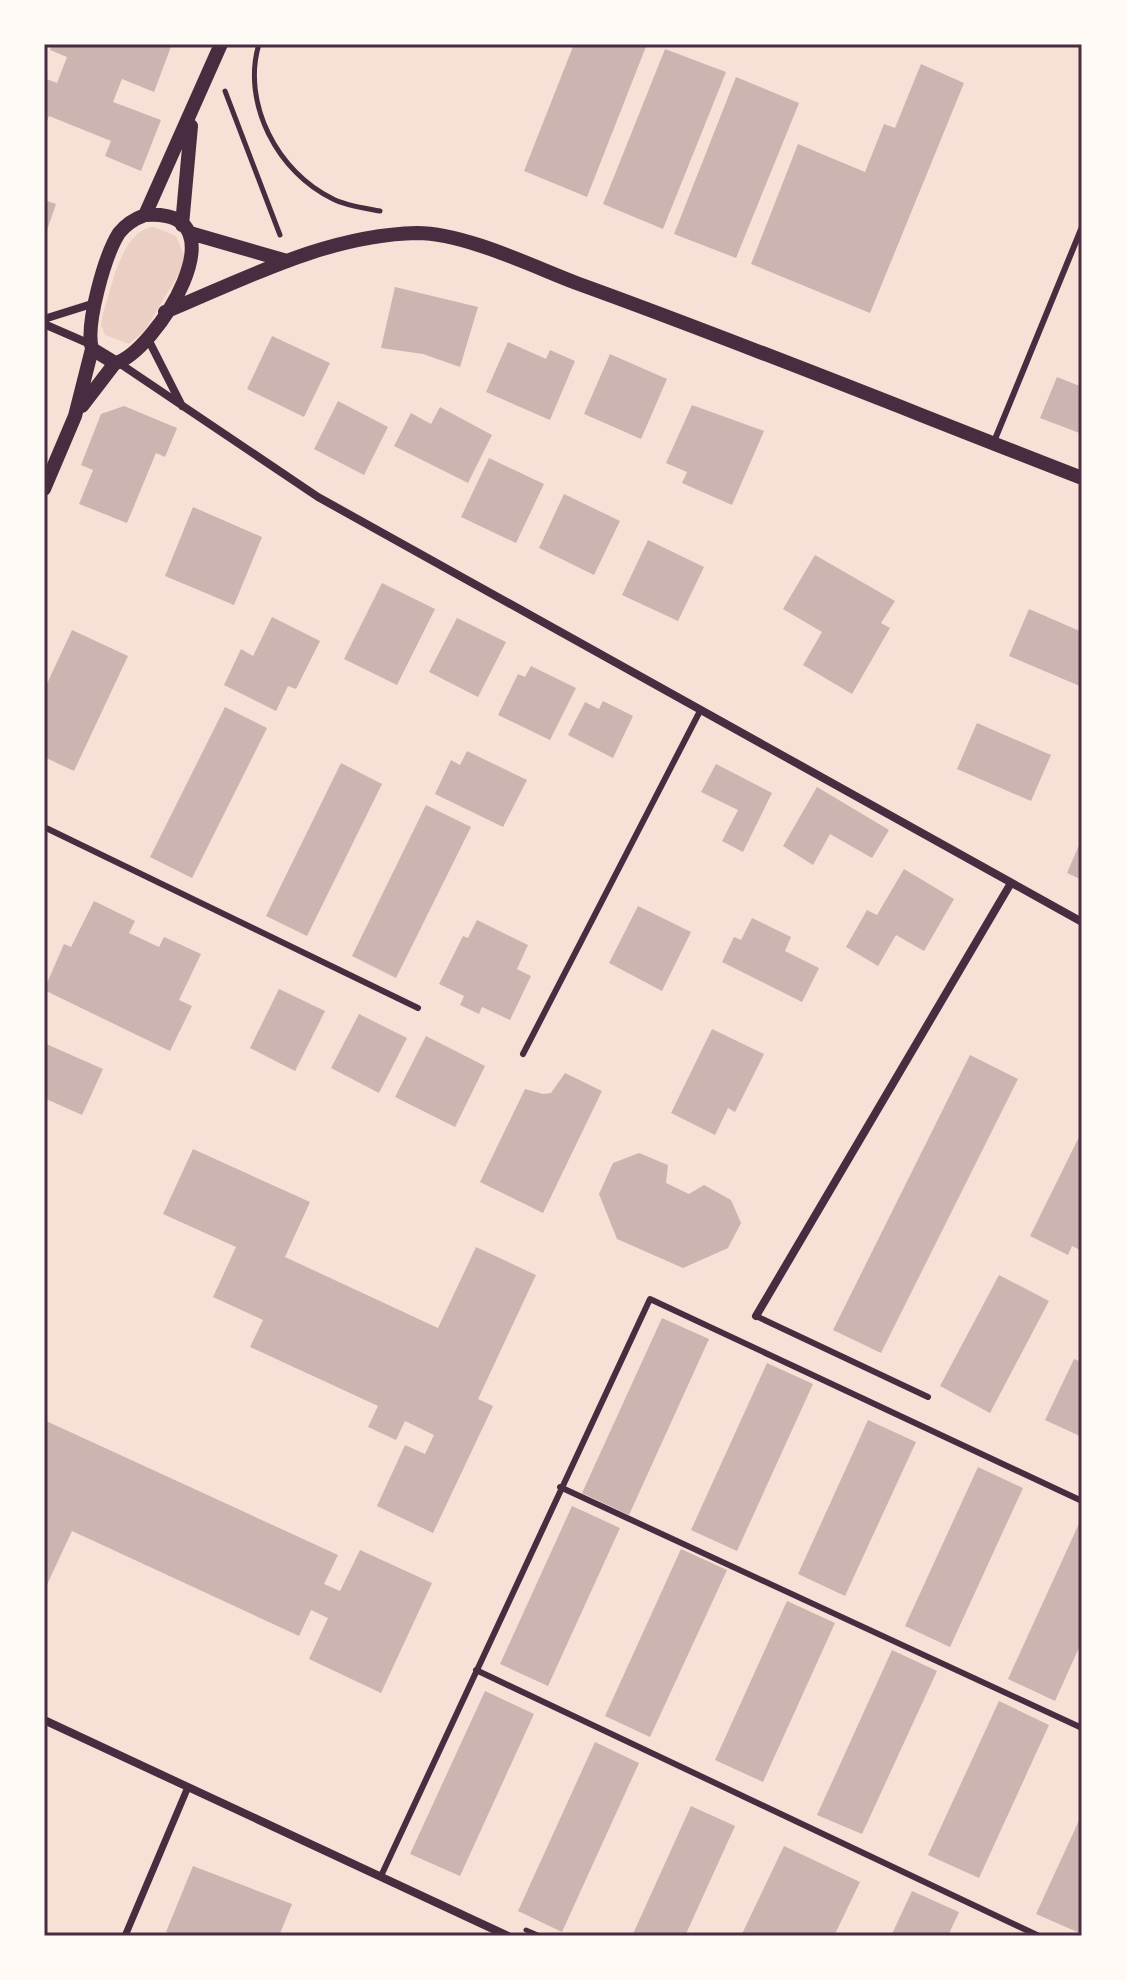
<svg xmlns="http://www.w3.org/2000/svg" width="1126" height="1980" font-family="'Asap Condensed',sans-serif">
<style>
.green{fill:#ebcfc5}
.building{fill:#ccb4b1}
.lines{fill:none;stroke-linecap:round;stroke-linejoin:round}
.path{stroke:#4a2c40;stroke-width:5}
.service{stroke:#4a2c40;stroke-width:6}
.pedestrian{stroke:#4a2c40;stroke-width:7}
.minor{stroke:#4a2c40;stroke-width:8}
.tertiary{stroke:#4a2c40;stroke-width:14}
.neatline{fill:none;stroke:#4a2c40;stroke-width:3}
</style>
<rect width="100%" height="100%" fill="#f7e1d7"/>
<path class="green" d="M154,227L176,236L184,255L183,267L145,330L129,344L105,335L101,325L103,313C112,287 122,229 154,227Z"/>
<path class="building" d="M52,44H172L154,92L122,79L113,102L161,120L141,171L105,156L111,141L49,116L44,127V78L57,83L67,57L50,50Z
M574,44H647L587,197L524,171Z
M665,49L726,72L663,229L603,204Z
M921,64L964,83L870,313L751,264L798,144L865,172L884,124L895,128Z
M736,77L799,103L736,258L674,234Z
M44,200L56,204L45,236H44Z
M395,287L478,307L460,367L423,354L381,348Z
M272,336L330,363L304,417L247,389Z
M508,342L546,359L550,350L575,361L550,420L486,392Z
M610,354L667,379L641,439L584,414Z
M1057,377L1082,387V434L1040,418Z
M338,401L388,427L364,475L314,449Z
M692,405L764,431L732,505L682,483L687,472L666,463Z
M124,406L177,428L165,457L156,453L127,523L79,504L93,470L81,465L101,414Z
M440,407L492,435L468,483L394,446L411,413L431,424Z
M489,458L544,484L516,543L461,517Z
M564,494L620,521L594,575L539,548Z
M193,507L262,537L234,605L165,576Z
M648,540L704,567L678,621L622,595Z
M815,555L895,601L881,623L890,628L852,694L803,665L822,632L783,609Z
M382,583L435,609L397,685L344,659Z
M1029,609L1082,632V687L1009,656Z
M272,617L320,641L296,689L288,686L276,711L224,685L241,649L253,656Z
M457,618L506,642L478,697L429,672Z
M72,630L128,656L74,771L44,757V690Z
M531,666L576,688L550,740L498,715L518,674L525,677Z
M603,701L633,716L613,758L568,735L585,702L599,709Z
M225,707L267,728L192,878L150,857Z
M977,723L1051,755L1031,801L957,769Z
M467,751L527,780L503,827L435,794L451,760L460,765Z
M341,763L382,784L307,936L266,916Z
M716,764L772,793L743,852L722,841L738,810L701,792Z
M817,787L889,830L872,858L830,834L813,865L783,846Z
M426,805L471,827L396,978L352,956Z
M1082,838V880L1067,873Z
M904,869L954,899L924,951L896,935L878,966L846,947L867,910L877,915Z
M94,901L135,921L129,933L159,947L164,937L201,954L179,1000L192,1006L170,1051L44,990L64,944L71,947Z
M638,906L691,932L662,991L609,963Z
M752,918L791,937L785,951L819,968L802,1002L722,962L734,937L741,940Z
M477,920L528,945L517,969L531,976L510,1020L482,1007L479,1014L460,1005L464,996L439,984L463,936L468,938Z
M279,989L325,1011L295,1071L250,1048Z
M359,1014L407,1038L379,1093L331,1068Z
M712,1029L764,1054L735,1112L728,1108L715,1135L671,1113Z
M426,1036L485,1066L455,1127L395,1097Z
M44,1043L103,1069L82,1115L44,1098Z
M970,1055L1018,1079L881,1353L833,1330Z
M565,1073L602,1091L543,1213L480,1182L525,1089L543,1094L551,1093Z
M1082,1131V1251L1072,1246L1068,1255L1030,1236Z
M193,1149L310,1202L285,1257L438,1328L476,1247L536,1275L478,1399L493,1406L433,1533L377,1506L405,1445L425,1454L434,1435L405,1421L396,1440L368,1427L378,1406L250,1347L263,1320L213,1297L236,1247L163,1214Z
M639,1153L668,1165L666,1183L689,1194L704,1185L731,1200L741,1223L728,1248L683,1268L617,1239L599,1194L613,1163Z
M999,1275L1049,1301L990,1413L940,1386Z
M662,1318L709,1339L629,1515L582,1493Z
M1074,1359L1082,1362V1437L1045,1420Z
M767,1363L813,1384L737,1551L691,1530Z
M44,1420L338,1555L324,1584L340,1591L360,1550L432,1583L381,1693L309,1659L328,1618L311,1610L299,1636L72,1531L44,1591Z
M868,1420L916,1442L845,1596L798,1574Z
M978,1467L1023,1488L950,1647L905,1626Z
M572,1506L620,1528L548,1686L500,1664Z
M1082,1517V1641L1055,1701L1008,1679Z
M681,1549L727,1570L650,1737L605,1716Z
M787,1601L835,1623L763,1782L715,1760Z
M892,1650L937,1671L862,1834L817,1815Z
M485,1691L534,1714L460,1876L410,1854Z
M999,1701L1049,1725L979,1878L928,1855Z
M595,1742L639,1763L562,1932L518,1911Z
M691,1806L735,1826L685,1936H632Z
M1082,1814V1934L1036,1914Z
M784,1846L860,1882L834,1936H741Z
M193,1866L292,1904L279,1936H177L166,1932Z
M912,1891L959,1912L948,1936H891Z"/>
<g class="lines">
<path class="path" d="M259,44C241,103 278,173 333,199C347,206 364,208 380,211
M225,91L280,235
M526,1930L540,1936"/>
<path class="service" d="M993,444L1082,227
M44,827L418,1008
M523,1054L700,711
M756,1316L928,1397
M560,1487L1082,1728
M476,1670L1039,1936
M381,1876L650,1299L1082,1501"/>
<path class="pedestrian" d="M125,1936L188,1787"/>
<path class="minor" d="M44,319L95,303
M44,324L90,344
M147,337L182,406
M119,363L318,497L1082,922
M756,1316L1011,883
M44,1720L508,1936"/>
<path class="tertiary" d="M145,215C248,207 154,354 115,363L92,349C85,325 105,255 119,233C126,224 134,219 145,215Z
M145,215L221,44
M182,225L191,126
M190,233L287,261
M165,312C247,278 327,235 417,233C465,233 534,267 579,284C748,345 914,413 1082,478
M82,406L115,363
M44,489L75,416L92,349"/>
</g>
<rect width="1126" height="1980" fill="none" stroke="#fffaf5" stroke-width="92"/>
<rect x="46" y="46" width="1034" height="1888" class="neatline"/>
</svg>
